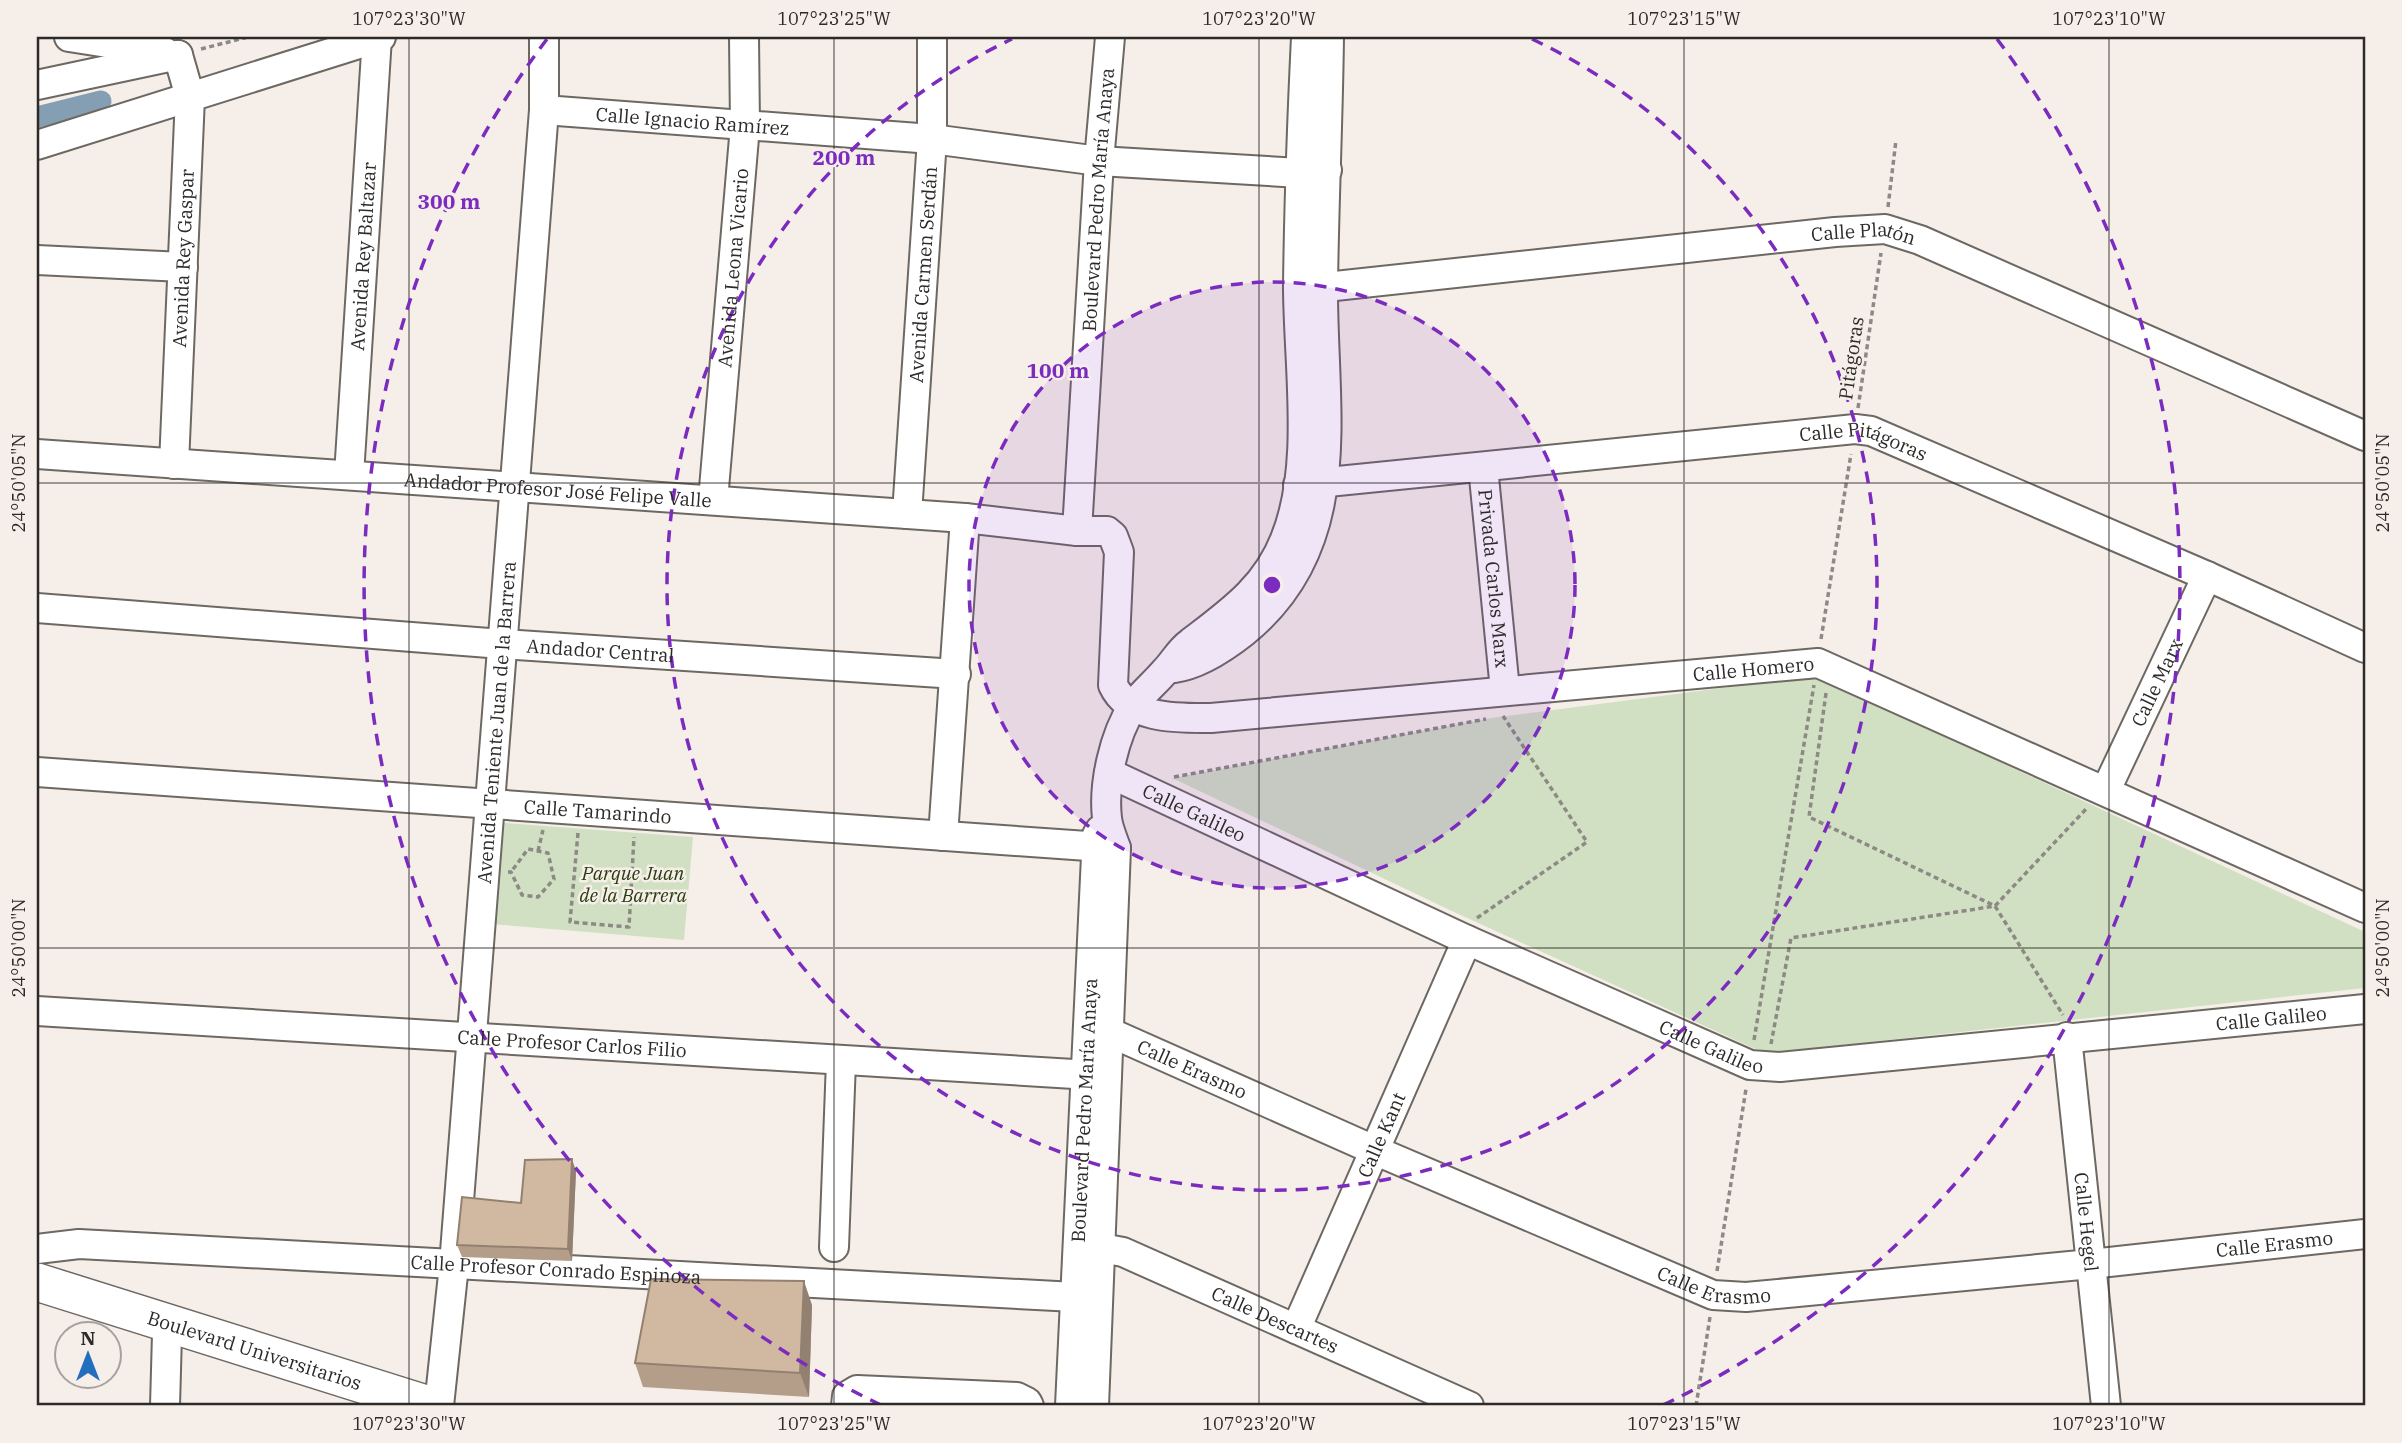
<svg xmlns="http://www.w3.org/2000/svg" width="2402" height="1443" font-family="'IBM Plex Serif',serif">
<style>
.green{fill:#d1e0c2}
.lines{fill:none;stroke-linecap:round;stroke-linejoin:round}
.canal{stroke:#849eb3;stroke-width:21}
.minor-casing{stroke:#6d6862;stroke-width:32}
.major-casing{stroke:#6d6862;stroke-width:40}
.path{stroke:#8d8985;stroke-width:3.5;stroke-dasharray:5 3.5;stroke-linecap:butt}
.minor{stroke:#fff;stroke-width:28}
.major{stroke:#fff;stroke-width:37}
.wall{fill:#b49e8a}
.shaded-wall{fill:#928171}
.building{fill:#d1b8a1;stroke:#928171;stroke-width:2}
.ticks{fill:none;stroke:#2d2b29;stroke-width:2;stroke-opacity:0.45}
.ring{fill:none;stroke:#7b2cbf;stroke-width:3.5;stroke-dasharray:12 9}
.labels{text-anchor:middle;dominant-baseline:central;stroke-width:5;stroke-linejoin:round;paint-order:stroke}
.street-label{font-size:19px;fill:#2d2b29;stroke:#f6efe9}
.park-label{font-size:19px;font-style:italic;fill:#293c0e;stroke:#f6efe9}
.centre{fill:#7b2cbf;stroke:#f6efe9;stroke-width:3.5}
.ring-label{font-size:21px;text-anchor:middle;font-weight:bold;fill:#7b2cbf;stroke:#f6efe9;stroke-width:5;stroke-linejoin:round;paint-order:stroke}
.neatline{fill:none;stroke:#2d2b29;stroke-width:2.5}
.ticks-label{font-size:18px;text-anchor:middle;fill:#2d2b29}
</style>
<rect width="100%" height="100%" fill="#f6efe9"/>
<path class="green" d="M1815,676L2365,932V988L1769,1053L1753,1048L1454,912L1172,778L1491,718Z
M493,822L693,837L684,940L491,924Z"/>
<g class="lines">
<path class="canal" d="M37,117L101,101"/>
<defs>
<g id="minor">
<path d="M69,37L165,52"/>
<path d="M37,85L178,55"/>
<path id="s1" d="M544,110L932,139L1099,161L1300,173L1327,170"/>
<path d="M37,145L381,37"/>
<path d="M37,260L183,267"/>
<path id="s2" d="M1298,290L1835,232L1885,229L1920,240L2365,436"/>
<path id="s3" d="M37,454L965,518L1077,531H1107L1113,536L1119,552L1113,685C1129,720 1179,718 1211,718L1818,663L2365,908"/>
<path id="s4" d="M174,464L190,97L178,55"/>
<path id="s5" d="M1483,467L1505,690"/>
<path id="s6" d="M349,475L377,37"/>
<path id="s7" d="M1298,485L1855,429L1871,431L2207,576L2365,648"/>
<path id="s8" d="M713,500L745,126L744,37"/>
<path id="s9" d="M907,514L932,139V37"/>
<path id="s10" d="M1077,531L1099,161L1110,37"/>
<path id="s11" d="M37,608L502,644L956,674"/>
<path d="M1174,668C1198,665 1225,647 1244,632C1354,543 1322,409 1323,286C1324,203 1328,120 1329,37"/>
<path id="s12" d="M37,772L1116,848"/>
<path id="s13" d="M1109,773L1467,940L1750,1065L1780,1067L2365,1009"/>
<path id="s14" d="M2106,790L2207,576"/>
<path d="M943,836L965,518"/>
<path id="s15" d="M37,1011L1107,1076"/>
<path id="s16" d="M1109,1032L1374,1150L1713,1295L1746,1297L2091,1264L2365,1234"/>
<path id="s17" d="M2067,1037L2106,1406"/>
<path id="s18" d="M1085,1245L1123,1252L1469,1406"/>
<path d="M834,1247L841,1061"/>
<path id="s19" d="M37,1249L79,1244L1075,1297"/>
<path d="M164,1321L167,1334L165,1406"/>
<path id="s20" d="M1296,1329L1467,940"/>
<path id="s21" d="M439,1406L454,1265L544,110V37"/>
<path d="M846,1406L847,1396L857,1390L1017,1397L1027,1402L1029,1406"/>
<path id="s22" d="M1070,1406L1097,835L1100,830"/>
<path d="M1094,1406L1116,848C1113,839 1108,828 1107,818C1103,784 1114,735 1133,706C1142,693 1155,683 1165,671C1174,662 1179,651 1190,643C1229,613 1266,588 1285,539C1315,466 1298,364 1298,286C1299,203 1302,120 1306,37"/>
</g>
<g id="major">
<path id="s23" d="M37,1282L432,1406"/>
</g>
</defs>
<use href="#minor" class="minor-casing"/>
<use href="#major" class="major-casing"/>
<path class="path" d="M201,49L248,37
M1888,207L1896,140
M1858,408L1881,253
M1821,639L1851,454
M1826,693L1809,817L1995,906L2087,808
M1174,777L1486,719
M578,833L570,922L629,927L634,837
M538,851L543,830
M508,872H511L522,895L538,897L554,879L548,853L528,849L511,872
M1477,918L1587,842L1503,716
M1754,1040L1814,685
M1771,1044L1791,938L1995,906L2063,1015
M1717,1271L1746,1089
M1696,1406L1710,1317"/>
<use href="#minor" class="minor"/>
<use href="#major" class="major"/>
</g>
<path class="wall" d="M576,1171L572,1261L462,1257L457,1245L521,1203Z
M812,1305L809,1397L643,1387L635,1363Z"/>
<path class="shaded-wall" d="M572,1159L576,1171L572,1261L568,1249Z
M804,1281L812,1305L809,1397L800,1373Z"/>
<path class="building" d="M572,1159L568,1249L457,1245L462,1197L521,1203L525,1160Z
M651,1279L804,1281L800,1373L635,1363Z"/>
<path class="ticks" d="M409,37V1406M834,37V1406M1259,37V1406M1684,37V1406M2109,37V1406M37,483H2365M37,948H2365"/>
<circle cx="1272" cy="585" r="303" fill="#7b2cbf" fill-opacity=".12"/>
<g class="ring">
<circle cx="1272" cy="585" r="303"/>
<path d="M1532 39A605 605 0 1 1 1012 39"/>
<path d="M881 1405A908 908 0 0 1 547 39M1997 39A908 908 0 0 1 1663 1405"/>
</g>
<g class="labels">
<g class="street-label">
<text stroke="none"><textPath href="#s1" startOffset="149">Calle Ignacio Ramírez</textPath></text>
<text stroke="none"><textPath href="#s10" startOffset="332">Boulevard Pedro María Anaya</textPath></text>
<text stroke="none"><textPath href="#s2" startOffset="569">Calle Platón</textPath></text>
<text stroke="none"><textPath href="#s6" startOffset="219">Avenida Rey Baltazar</textPath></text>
<text stroke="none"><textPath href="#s4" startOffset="206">Avenida Rey Gaspar</textPath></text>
<text stroke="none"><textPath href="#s8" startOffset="233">Avenida Leona Vicario</textPath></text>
<text stroke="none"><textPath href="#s9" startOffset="240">Avenida Carmen Serdán</textPath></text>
<text transform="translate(1851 358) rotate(-82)">Pitágoras</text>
<text stroke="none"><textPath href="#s7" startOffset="570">Calle Pitágoras</textPath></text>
<text stroke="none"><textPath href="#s3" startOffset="522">Andador Profesor José Felipe Valle</textPath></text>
<text stroke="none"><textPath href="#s5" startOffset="112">Privada Carlos Marx</textPath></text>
<text stroke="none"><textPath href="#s11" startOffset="565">Andador Central</textPath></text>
<text stroke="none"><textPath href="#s3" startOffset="1885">Calle Homero</textPath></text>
<text stroke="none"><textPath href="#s14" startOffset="119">Calle Marx</textPath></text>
<text stroke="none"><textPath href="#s21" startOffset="686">Avenida Teniente Juan de la Barrera</textPath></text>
<text stroke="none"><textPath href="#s12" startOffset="562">Calle Tamarindo</textPath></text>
<text stroke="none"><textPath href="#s13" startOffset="94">Calle Galileo</textPath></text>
<text stroke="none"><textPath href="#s13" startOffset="1228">Calle Galileo</textPath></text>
<text stroke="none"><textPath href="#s15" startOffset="536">Calle Profesor Carlos Filio</textPath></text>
<text stroke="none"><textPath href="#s13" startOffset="662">Calle Galileo</textPath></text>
<text stroke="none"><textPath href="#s16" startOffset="91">Calle Erasmo</textPath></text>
<text stroke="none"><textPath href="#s22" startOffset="296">Boulevard Pedro María Anaya</textPath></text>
<text stroke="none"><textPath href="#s20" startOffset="212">Calle Kant</textPath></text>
<text stroke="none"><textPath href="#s17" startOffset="186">Calle Hegel</textPath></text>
<text stroke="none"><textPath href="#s16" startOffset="1223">Calle Erasmo</textPath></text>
<text stroke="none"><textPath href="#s19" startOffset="520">Calle Profesor Conrado Espinoza</textPath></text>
<text stroke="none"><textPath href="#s16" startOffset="658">Calle Erasmo</textPath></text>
<text stroke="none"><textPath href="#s18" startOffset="205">Calle Descartes</textPath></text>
<text stroke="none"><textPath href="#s23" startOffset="228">Boulevard Universitarios</textPath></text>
</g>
<g class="park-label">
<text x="633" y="873">Parque Juan<tspan x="633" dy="22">de la Barrera</tspan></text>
</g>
</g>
<circle cx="1272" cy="585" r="10" class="centre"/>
<g class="ring-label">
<text x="844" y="165">200 m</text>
<text x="449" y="209">300 m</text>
<text x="1058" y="378">100 m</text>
</g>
<rect width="2402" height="1443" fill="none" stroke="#f6efe9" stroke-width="77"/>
<g transform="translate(88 1355)"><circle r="33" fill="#f6efe9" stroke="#a6a19c" stroke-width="2"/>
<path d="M0-5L12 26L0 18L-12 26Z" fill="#236ebd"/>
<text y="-10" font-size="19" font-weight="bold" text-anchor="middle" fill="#2d2b29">N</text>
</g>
<rect x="38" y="38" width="2326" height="1366" class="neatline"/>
<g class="ticks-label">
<text x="409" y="25">107°23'30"W</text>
<text x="834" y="25">107°23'25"W</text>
<text x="1259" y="25">107°23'20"W</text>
<text x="1684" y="25">107°23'15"W</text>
<text x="2109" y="25">107°23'10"W</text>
<text transform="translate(19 483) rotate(-90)" y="6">24°50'05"N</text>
<text transform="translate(2383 483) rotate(-90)" y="6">24°50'05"N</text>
<text transform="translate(19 948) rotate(-90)" y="6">24°50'00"N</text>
<text transform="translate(2383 948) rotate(-90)" y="6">24°50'00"N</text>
<text x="409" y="1430">107°23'30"W</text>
<text x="834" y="1430">107°23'25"W</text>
<text x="1259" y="1430">107°23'20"W</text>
<text x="1684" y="1430">107°23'15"W</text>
<text x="2109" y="1430">107°23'10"W</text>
</g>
</svg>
